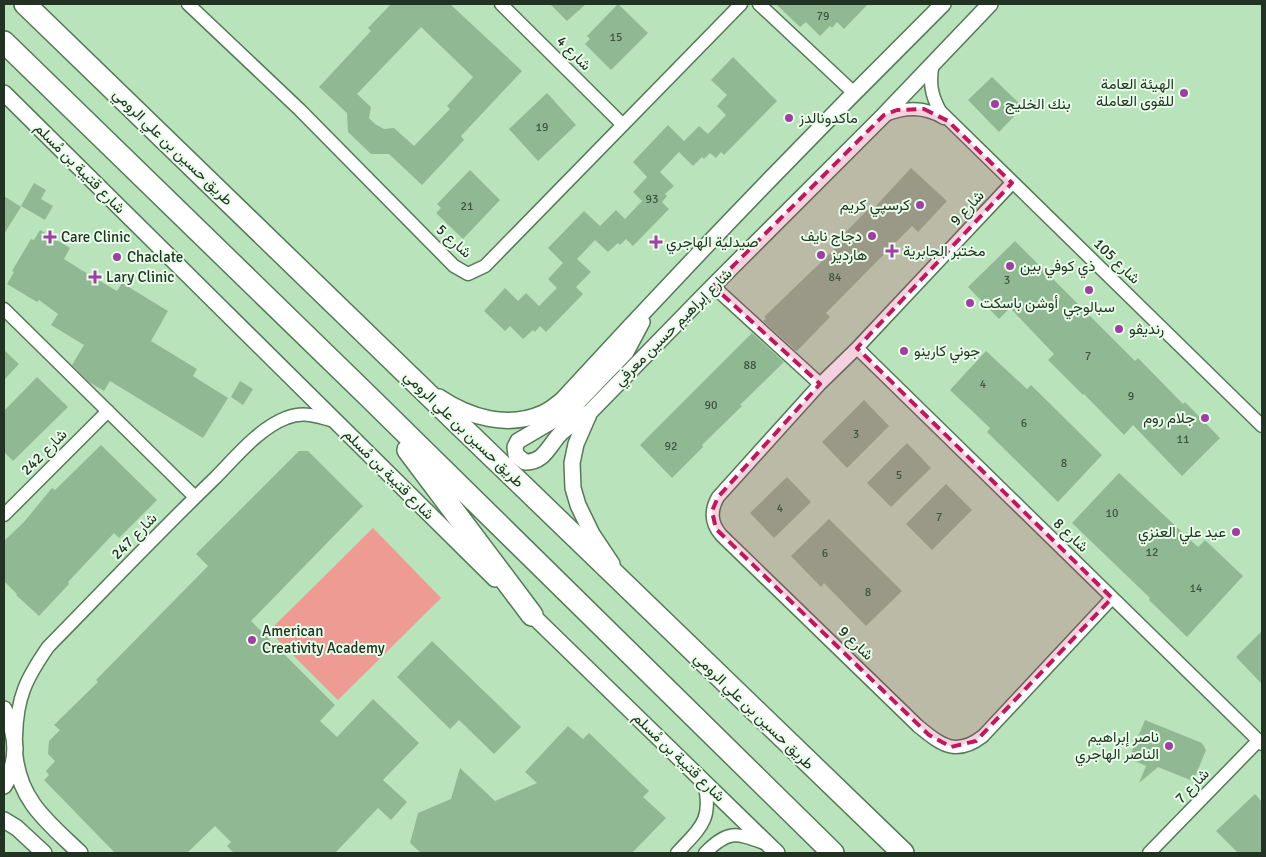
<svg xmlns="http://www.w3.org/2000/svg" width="1266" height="857" font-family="Signika,Vazirmatn,sans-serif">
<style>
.pitch{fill:#ed9b93}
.building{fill:#90b993;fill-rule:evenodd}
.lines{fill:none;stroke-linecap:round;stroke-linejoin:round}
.minor-casing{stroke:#547a56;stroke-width:15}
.tertiary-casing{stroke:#547a56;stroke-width:18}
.trunk-casing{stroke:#547a56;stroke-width:24}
.minor{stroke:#fff;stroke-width:12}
.tertiary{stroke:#fff;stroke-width:15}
.trunk{stroke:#fff;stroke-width:21}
.marked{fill:#c2185b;fill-opacity:0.2;stroke:#c2185b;stroke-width:4;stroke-dasharray:10 6;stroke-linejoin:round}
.poi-dot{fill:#a03ea4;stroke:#e8fee9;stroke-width:2}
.labels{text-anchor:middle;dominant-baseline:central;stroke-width:4;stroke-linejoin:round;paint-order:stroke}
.number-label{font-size:12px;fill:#3e543f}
.street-label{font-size:15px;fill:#223323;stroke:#e8fee9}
.poi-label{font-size:15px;fill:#223323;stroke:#e8fee9;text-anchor:start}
</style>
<rect width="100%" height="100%" fill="#b9e3bb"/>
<path class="pitch" d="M373,528L441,598L338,700L269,631Z"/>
<path class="building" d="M391,4H450L522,71L461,136L464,140L422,185L389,154H371L348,132L347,113L319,87L371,31L368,28ZM421,27L473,77L447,106L450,109L414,146L394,128L384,129L375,124L369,118L371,107L357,94Z
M550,4H586L567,21Z
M618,4L648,33L611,70L585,44L590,39L587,36Z
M776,4H868L844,29L837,22L832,28L830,26L820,36L806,22L800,27Z
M733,57L777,101L724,155L721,152L716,158L710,153L704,159L702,157L693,166L679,152L660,172L674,186L665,194L667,196L662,202L669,209L633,246L626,239L620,245L618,243L608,252L595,240L577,259L591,272L576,287L583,294L546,332L540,326L535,332L533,330L523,339L510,326L505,331L484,311L505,288L518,301L526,293L539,306L557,288L548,279L563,263L548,248L584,211L600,226L616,210L625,219L642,201L633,192L647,177L633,162L668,125L684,141L699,126L708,134L726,115L717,106L727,95L711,80Z
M992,77L1023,107L999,132L968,100Z
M547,93L576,125L538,161L509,129Z
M911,168L947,201L918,232L912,226L826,313L830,317L797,351L795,350L763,321L766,319L764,317L844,240L841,237L872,205L874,208Z
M470,170L500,200L463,239L436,213L441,208L437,204Z
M34,183L46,190L41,199L53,206L45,220L21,206Z
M4,196L21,207L4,234Z
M40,230L70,248L64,259L83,271L117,291L122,283L168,311L151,341L197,369L193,376L228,398L203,438L110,381L104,391L89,382L72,365L84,345L51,325L58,314L39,300L37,302L7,284L14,272L12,271L31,239L34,240Z
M1015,241L1135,361L1138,358L1183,404L1185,402L1220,438L1182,476L1133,425L1124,435L1084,394L1083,395L1048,360L1054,354L1010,308L999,319L968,287Z
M752,333L784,362L740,405L742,406L702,445L703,447L672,478L640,445Z
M4,350L19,364L4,380Z
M986,351L1027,389L1031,385L1102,455L1058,502L987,432L990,428L950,390Z
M37,377L68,407L13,461L4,452V411Z
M240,381L253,389L243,405L231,397Z
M864,400L889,426L847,468L822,442Z
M907,443L931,468L891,507L867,483Z
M101,445L157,500L119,538L114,533L68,582L69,584L39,616L16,595L17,594L4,581V541L24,522L52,488L55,490Z
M299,451H308L363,506L251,621L335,705L320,721L337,737L373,699L419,743L383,780L407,802L391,820L378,808L335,853H234L227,846L231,842L215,826L187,853H115L44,780L49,775L46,771L55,761L48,754L49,741L60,730L54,725L98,682L96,680L208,566L196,554Z
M1119,473L1198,547L1205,540L1243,576L1187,637L1149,600L1150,598L1072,523Z
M787,477L811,502L774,538L750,513Z
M946,484L972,510L932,550L906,524Z
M829,519L902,591L866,626L824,583L821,587L791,556Z
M1262,631V684L1236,657Z
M432,641L521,727L494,754L459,720L450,729L397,677Z
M1145,720L1202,743L1206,750L1195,777L1190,780L1158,767L1139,783L1146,766L1129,758Z
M568,726L583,739L589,733L649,791L643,797L666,818L632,853H421L410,843L418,813L451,799L460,768L495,801L537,783L525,772Z
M1255,794L1262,802V850L1259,853H1238L1216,831Z"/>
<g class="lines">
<defs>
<path id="minor" d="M188,4L299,109L454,266L468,274L485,266L741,4
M501,4L623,125
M759,4L854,93
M933,63C929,82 931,95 940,111L1262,426
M885,115C905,107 924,106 944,118
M1012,183L857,348L820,384L718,497C710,511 711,523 721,535L918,726C941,745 956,757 983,736L1112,598
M713,286L820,384
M4,309L195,497
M857,348L1262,744
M4,515L108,411
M16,736C17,697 26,679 48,647C103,591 157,534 214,479C234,459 259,428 286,418C303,411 318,416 334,421
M677,853C701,827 713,820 704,782
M705,853C729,829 736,833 767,844
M1149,853L1258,741"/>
<path id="tertiary" d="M4,93L495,579
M439,397C469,417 507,429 543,413C550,410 556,405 562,400C686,265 813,133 943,4
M590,412C580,418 570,425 561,433C549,445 544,463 525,462L516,455L515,447L518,441L559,417L575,405L626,352L642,322
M612,564L592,534L578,505L573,488L572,463L576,444L590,412L713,286L884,115L990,4
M526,609L777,853
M4,709C18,735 19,761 4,786
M15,756C20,802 49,823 80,853
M4,820L17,828L44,853"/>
<path id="trunk" d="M25,4C318,287 609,571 903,853
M4,42L369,397L833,853
M408,450L532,615"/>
</defs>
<use href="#minor" class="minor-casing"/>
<use href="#tertiary" class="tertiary-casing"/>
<use href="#trunk" class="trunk-casing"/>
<use href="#minor" class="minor"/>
<use href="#tertiary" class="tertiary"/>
<use href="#trunk" class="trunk"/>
</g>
<path class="marked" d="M924,109L948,121L1012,183L857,348L1112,598L976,741L951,747L929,735L716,529L712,511L718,497L820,384L713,286L884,115L897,110Z"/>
<g class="poi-dot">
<circle cx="1184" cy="93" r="5"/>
<circle cx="995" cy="104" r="5"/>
<circle cx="789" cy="118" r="5"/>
<circle cx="920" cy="205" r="5"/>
<circle cx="872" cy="236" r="5"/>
<path d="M47.5 229.5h5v5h5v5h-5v5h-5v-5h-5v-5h5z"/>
<path d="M653.5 234.5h5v5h5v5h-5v5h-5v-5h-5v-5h5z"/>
<path d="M889.5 243.5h5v5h5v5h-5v5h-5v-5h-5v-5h5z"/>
<circle cx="821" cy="255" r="5"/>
<circle cx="117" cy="257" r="5"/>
<circle cx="1010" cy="266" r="5"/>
<path d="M92.5 269.5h5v5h5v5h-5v5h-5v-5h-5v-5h5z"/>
<circle cx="1089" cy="290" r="5"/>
<circle cx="970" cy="303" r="5"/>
<circle cx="1119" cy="329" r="5"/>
<circle cx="904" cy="351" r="5"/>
<circle cx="1205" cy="418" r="5"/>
<circle cx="1236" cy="532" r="5"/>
<circle cx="252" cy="640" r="5"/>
<circle cx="1169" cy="746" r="5"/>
</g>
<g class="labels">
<g class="number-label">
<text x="823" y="16">79</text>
<text x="616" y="37">15</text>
<text x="542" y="127">19</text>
<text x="652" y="199">93</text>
<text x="467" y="206">21</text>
<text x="835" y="277">84</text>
<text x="1007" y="280">3</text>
<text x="1088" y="356">7</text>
<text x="750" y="365">88</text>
<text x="983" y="384">4</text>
<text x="1131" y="396">9</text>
<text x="711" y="405">90</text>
<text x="1024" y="423">6</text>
<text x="856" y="434">3</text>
<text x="1183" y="439">11</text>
<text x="671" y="446">92</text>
<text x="1064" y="463">8</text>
<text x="899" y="475">5</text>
<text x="780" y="508">4</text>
<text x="1112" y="513">10</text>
<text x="939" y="517">7</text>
<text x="1152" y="552">12</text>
<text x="825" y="553">6</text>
<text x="1196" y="588">14</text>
<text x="868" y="592">8</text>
</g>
<g class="street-label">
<text transform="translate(574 53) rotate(45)">شارع 4</text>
<text transform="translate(173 147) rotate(44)">طريق حسين بن علي الرومي</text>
<text transform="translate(80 168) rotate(45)">شارع قتيبة بن مُسلم</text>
<text transform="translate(967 208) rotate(-47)">شارع 9</text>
<text transform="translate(454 241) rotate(42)">شارع 5</text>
<text transform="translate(1117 261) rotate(44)">شارع 105</text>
<text transform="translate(673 327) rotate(-45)">شارع إبراهيم حسين معرفي</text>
<text transform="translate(464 429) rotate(44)">طريق حسين بن علي الرومي</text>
<text transform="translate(44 452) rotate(-45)">شارع 242</text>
<text transform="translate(389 474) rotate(45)">شارع قتيبة بن مُسلم</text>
<text transform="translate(1071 535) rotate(44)">شارع 8</text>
<text transform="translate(134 536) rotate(-46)">شارع 247</text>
<text transform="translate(856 643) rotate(44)">شارع 9</text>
<text transform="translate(754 711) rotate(44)">طريق حسين بن علي الرومي</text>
<text transform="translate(679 757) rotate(44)">شارع قتيبة بن مُسلم</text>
<text transform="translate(1192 786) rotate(-46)">شارع 7</text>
</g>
<g class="poi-label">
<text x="1174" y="84" text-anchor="end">الهيئة العامة<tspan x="1174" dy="17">للقوى العاملة</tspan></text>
<text x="1005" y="104">بنك الخليج</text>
<text x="799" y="118">ماكدونالدز</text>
<text x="910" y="205" text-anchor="end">كرسپي كريم</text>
<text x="862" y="236" text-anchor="end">دجاج نايف</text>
<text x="61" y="237">Care Clinic</text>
<text x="666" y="242">صيدلية الهاجري</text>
<text x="903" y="251">مختبر الجابرية</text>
<text x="831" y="255">هارديز</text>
<text x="127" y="257">Chaclate</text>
<text x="1020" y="266">ذي كوفي بين</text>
<text x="106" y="277">Lary Clinic</text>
<text x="980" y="303">أوشن باسكت</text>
<text x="1089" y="307" text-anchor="middle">سبالوجي</text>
<text x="1129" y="329">رنديڤو</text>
<text x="914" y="351">جوني كارينو</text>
<text x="1195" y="418" text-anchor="end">جلام روم</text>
<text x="1226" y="532" text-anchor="end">عيد علي العنزي</text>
<text x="262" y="631">American<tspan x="262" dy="17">Creativity Academy</tspan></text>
<text x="1159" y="737" text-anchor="end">ناصر إبراهيم<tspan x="1159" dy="17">الناصر الهاجري</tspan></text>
</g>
</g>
<rect width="1266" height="857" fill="none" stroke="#223323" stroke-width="10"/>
</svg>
